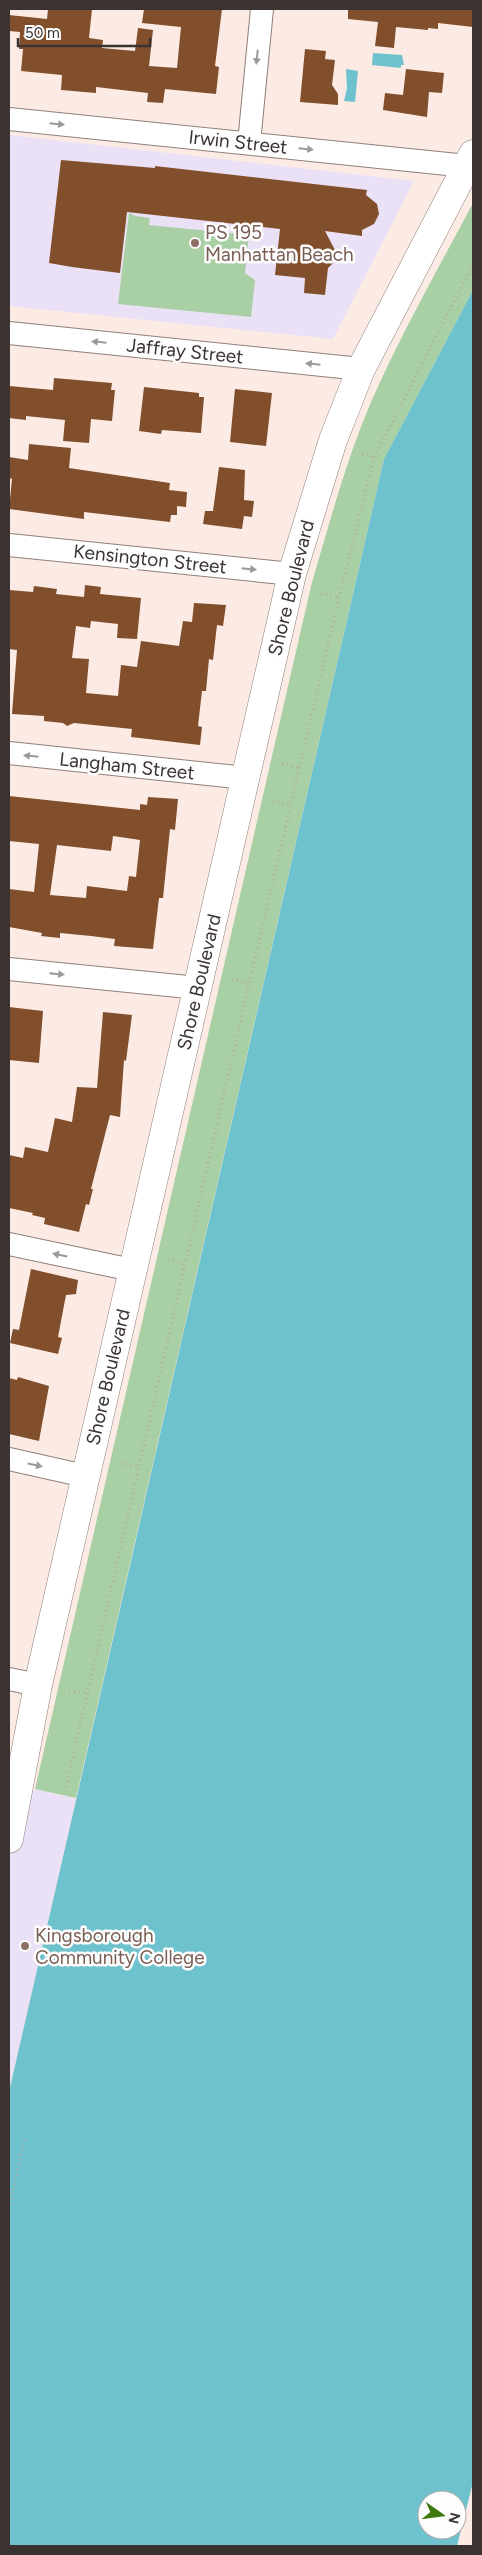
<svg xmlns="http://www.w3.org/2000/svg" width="482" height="2555" font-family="Figtree,sans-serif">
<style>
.education{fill:#ebe1f6}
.green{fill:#a9d0a4}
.water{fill:#6dc2cd;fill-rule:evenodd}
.building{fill:#814f2b;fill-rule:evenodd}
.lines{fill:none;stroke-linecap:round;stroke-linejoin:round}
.minor-casing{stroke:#8f807a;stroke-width:24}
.major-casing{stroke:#8f807a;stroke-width:29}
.path{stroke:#b6a9a4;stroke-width:3;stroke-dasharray:1 4;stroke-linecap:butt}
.minor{stroke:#fff;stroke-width:22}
.major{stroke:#fff;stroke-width:28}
.oneway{fill:#9c9998}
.education-dot{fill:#8d6e63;stroke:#fdfdfd;stroke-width:2}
.labels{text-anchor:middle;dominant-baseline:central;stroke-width:5;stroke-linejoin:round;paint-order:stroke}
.street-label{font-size:19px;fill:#3a3331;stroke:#fdfdfd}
.education-label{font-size:19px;fill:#785e54;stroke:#fdfdfd;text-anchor:start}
</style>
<rect width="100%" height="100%" fill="#fcebe5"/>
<path class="education" d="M9,135L414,181L333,339L9,306Z
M9,1784L76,1798L9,2092Z"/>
<path class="green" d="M473,203V290L384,459L76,1798L35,1789L311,586C329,524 346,461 371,402C401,334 438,269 473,203Z
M129,213L136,216L150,218L149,225L249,235L245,273L255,280L251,317L118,304Z"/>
<path class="water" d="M373,53L402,55L404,65H401V68L372,65Z
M346,69L358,71L355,102L344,101L347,88Z
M473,290V2482L457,2546H9V2092L384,459ZM427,2500H457V2530H427Z"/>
<path class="building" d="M48,9H92L89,38L103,40L102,48L135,51L138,28L153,30L149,66L177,68L181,27L142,23L144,9H222L215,66L219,67L216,94L165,89L163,103L147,102L148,93L96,87V93L61,90L62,75L21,71L23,49H19L20,32L9,31V15L47,19Z
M348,9H473V27L438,23V29L428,28V30L396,27L394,48L375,46L378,22L348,19Z
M305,49L326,51L325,59L335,60L332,85L338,94V105L300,102Z
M406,69L444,73L442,93L429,92L427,117L383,110L385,93L403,95Z
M61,160L155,168V166L367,190L366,195L377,204L379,214L374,224L362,230V236L325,231L336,252L335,261L328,268L325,295L304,293L305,278L275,275L280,229L127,212L120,273L72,267L49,263Z
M54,378L112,383L111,390H115L112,421L91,419L89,443L63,441L65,420L26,416V420L9,418V386L53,390Z
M144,387L199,393V397H204L201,433L162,430L161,434L139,431Z
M235,389L272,393L266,446L230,442Z
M29,444L71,448L69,468L170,483L169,490L187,492L186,507L177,506V515H171L170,522L84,512V519L9,509L12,479L9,478V457L28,460Z
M219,467L245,470L244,500L254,501L252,517L244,516L242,529L203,524L205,511H213Z
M85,585L101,587L100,594L141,598L137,639L117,638L118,624L91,621L90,628L76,626L72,658L89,659L86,693L118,696L121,665L137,667L141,641L179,646L183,621L192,622L194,603L226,605L223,626L217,625L213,660L209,659L206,691H202L198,726L202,727L200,745L131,737L132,729L74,723L67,726L63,723L44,721V716L12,714L17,650L9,649V590L33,592L34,586L57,589L56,594L84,597Z
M9,796L140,810V804L147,805L148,797L178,799L175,830L170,829L163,898H159L153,949L114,946L115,939L91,936L60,933V938L41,936L42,933L9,927V889L34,892L39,844L9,841ZM113,836L140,840L136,877L129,876L127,891L87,886L86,898L50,895L57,845L111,851Z
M9,1007L43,1011L39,1063L9,1060Z
M103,1012L132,1015L126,1061L124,1060L120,1117L110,1115L91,1189H93L89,1205L86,1204L79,1232L44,1224L45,1218L32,1215L33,1213L9,1208V1155L23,1158L25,1147L48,1152L55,1118L72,1122L77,1087L97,1088Z
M31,1269L78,1280L76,1294L66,1295L58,1337L62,1338L58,1354L10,1343L13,1329L19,1330Z
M18,1377L49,1386L39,1441L9,1434V1378L17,1380Z"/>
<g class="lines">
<defs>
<path id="minor" d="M9,119L467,166
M249,143L262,9
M9,333L361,369
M9,545L292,574
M9,753L246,778
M9,969L198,988
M9,1244L132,1270
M9,1459L85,1476
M9,1679L38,1685"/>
<path id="major" d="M9,1839L38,1685L292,574L333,440L361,369L473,154"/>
</defs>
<use href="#minor" class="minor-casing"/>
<use href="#major" class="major-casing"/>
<path class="path" d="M362,454L374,457
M321,594L339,598
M282,764L300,768
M273,801L291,806
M232,979L249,984
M168,1260L185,1265
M121,1463L139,1467
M69,1690L88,1694
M66,1787L249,984L339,598L374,457L473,265
M9,2209L25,2137"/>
<use href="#minor" class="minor"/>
<use href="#major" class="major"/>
</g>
<defs><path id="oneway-solid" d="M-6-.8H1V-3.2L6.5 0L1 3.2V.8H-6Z" transform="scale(1.25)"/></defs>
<g class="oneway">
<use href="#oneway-solid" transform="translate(257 57) rotate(96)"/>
<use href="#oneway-solid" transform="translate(57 124) rotate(6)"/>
<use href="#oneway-solid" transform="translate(306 149) rotate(6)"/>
<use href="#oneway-solid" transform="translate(99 342) rotate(-174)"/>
<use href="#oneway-solid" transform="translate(313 364) rotate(-174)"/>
<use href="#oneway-solid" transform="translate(249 569) rotate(6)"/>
<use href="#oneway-solid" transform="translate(31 756) rotate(-174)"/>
<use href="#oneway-solid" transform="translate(57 974) rotate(6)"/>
<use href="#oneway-solid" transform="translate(60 1255) rotate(-168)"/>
<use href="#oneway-solid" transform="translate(35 1465) rotate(12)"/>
</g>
<g class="education-dot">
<circle cx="195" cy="243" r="5"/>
<circle cx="25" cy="1946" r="5"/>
</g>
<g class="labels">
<g class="street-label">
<text transform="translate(238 142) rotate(6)">Irwin Street</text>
<text transform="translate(185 351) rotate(6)">Jaffray Street</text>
<text transform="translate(150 559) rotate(6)">Kensington Street</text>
<text transform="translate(291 588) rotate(-76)">Shore Boulevard</text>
<text transform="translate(127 766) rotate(6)">Langham Street</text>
<text transform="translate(199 982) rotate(-77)">Shore Boulevard</text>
<text transform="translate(108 1377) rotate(-77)">Shore Boulevard</text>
</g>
<g class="education-label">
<text x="205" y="232">PS 195<tspan x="205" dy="22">Manhattan Beach</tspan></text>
<text x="35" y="1935">Kingsborough<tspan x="35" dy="22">Community College</tspan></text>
</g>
</g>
<rect width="482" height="2555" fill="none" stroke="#3a3331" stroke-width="20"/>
<g transform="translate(442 2515) rotate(104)"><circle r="24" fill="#fdfdfd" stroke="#afacab"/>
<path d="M0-4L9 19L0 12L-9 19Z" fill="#3e780e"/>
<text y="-8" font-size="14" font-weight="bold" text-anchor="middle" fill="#3a3331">N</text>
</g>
<path d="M18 38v8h132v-8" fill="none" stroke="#3a3331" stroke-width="2.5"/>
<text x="25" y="38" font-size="15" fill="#3a3331" stroke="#fdfdfd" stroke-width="4" paint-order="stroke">50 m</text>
</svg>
